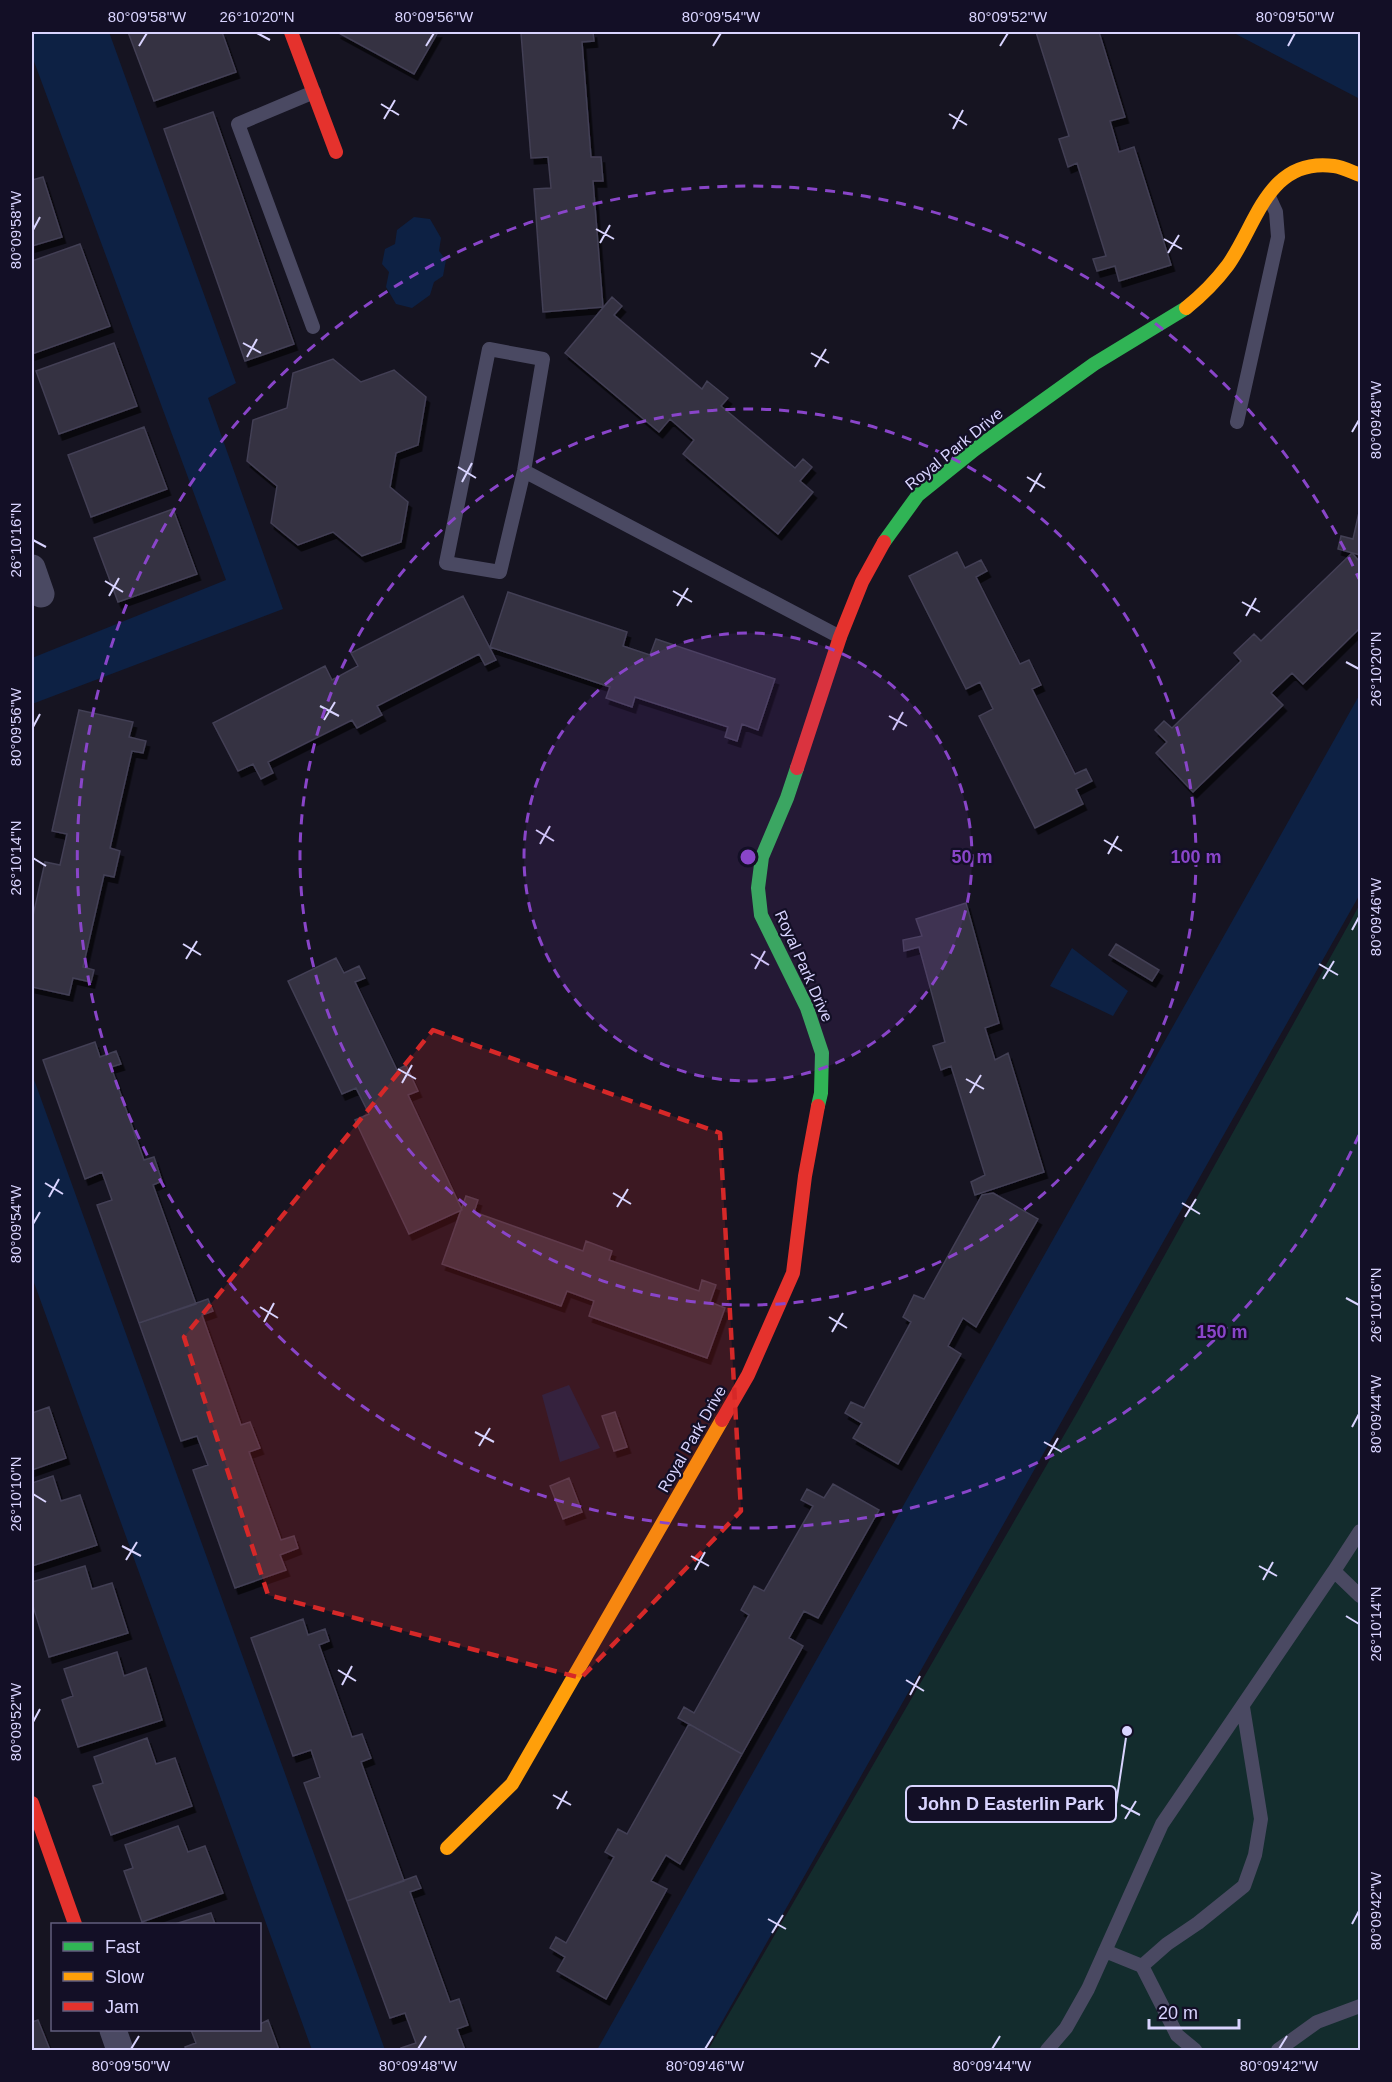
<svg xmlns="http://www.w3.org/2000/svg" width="1392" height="2082" font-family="Arial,sans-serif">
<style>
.green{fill:#132c2d}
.water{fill:#0d2144}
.building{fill:#343243;stroke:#433f54;stroke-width:1.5;filter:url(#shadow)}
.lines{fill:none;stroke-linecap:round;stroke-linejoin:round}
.lane{stroke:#4a4962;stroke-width:14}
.street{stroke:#4a4962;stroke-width:27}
.fast{stroke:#30b455;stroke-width:14}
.slow{stroke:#ff9f0a;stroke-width:14}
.jam{stroke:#e5322d;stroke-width:14}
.marked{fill:#d62828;fill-opacity:0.2;stroke:#d62828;stroke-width:4.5;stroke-dasharray:12 8;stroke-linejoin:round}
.ticks{fill:none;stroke:#d9d4ff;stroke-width:2}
.ring{fill:none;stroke:#8945c9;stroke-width:3;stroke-dasharray:10 8}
.labels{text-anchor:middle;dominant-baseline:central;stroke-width:4.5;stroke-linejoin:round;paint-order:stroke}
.street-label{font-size:16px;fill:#d9d4ff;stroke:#130f26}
.centre{fill:#8945c9;stroke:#130f26;stroke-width:3}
.ring-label{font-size:18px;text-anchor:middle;font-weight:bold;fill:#8945c9;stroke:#130f26;stroke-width:4.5;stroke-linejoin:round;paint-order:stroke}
.leader{fill:none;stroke:#d9d4ff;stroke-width:2}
.callout-dot{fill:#d9d4ff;stroke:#130f26;stroke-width:2}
.callout{fill:#130f26;stroke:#d9d4ff;stroke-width:2}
.callout-label{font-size:18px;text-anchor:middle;font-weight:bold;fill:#d9d4ff}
.neatline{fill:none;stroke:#d9d4ff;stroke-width:2}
.ticks-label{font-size:15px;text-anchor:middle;fill:#d9d4ff}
</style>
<defs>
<filter id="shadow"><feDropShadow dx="3.5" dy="6" stdDeviation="0" flood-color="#0009"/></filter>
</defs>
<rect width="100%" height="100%" fill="#161421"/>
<path class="green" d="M1360,904V2050H708L1078,1411Z"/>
<path class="water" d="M32,32H109L236,383L208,398L283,609L32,704V658L226,580L32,56Z
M1232,32H1360V99Z
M414,217L430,219L441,238L439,251L446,260L443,276L434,282L430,295L412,308L396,304L386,287L389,272L382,264L385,249L395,244L397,230Z
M1360,694V894L706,2050H597Z
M1072,948L1128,991L1113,1016L1050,986Z
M32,1074L385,2050H312L32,1277Z
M569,1385L600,1448L560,1462L542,1395Z"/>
<path class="building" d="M128,32H222L236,72L154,101Z
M337,32H438L414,74Z
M543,32H593L594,41L582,42L591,157H601L603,181H593L603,307L543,312L534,189L551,188L548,157L531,158L521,33Z
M1036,32H1099L1125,117L1110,121L1119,152L1134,147L1171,265L1119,281L1115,266L1097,271L1093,259L1106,256L1077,163L1068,167L1059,139L1069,136Z
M213,112L294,344L245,361L164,129Z
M43,177L62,237L32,246V180Z
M80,244L110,326L32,354V261Z
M612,297L622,306L614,315L702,389L707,381L728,398L721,406L795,468L803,459L812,467L800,481L813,492L778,534L683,454L694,440L670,419L659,432L565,353Z
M114,343L137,406L59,434L36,371Z
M333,359L361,382L394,370L426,397L418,445L396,453L390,487L408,502L401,542L362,556L333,532L298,545L271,523L277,486L247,461L253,420L287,408L293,373Z
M144,427L167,489L91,517L68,455Z
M1360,508V555L1338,549L1341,536L1353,539Z
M173,509L197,574L118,602L94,538Z
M957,552L965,568L981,560L987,571L976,577L1020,664L1029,660L1041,685L1032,689L1075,774L1086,769L1092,781L1076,789L1083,804L1035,828L979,716L993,709L980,682L966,689L909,576Z
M1352,553L1360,562V628L1303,684L1292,673L1271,693L1283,705L1193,792L1156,753L1167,742L1155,730L1164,721L1172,728L1241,661L1234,653L1254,634L1261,641Z
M508,592L627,632L623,646L650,655L656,639L775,679L758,730L742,724L737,741L725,737L728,727L635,697L632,707L606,698L610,687L490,647Z
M463,596L496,660L485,665L479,654L377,706L382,715L357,728L352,720L268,762L273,773L261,779L253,764L238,771L213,723L325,666L332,680L358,666L351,653Z
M79,710L133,722L129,737L146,741L143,753L132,751L110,848L120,851L114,877L104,875L83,967L94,970L91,982L73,978L69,995L32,987V920L45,862L60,865L67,834L52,831Z
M966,903L999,1023L985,1028L995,1060L1008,1053L1044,1172L975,1195L971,1182L985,1175L951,1066L941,1070L933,1046L945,1042L919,947L904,951L903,940L922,936L916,919Z
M1116,944L1159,970L1152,981L1109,955Z
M336,958L344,973L359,966L365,978L355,982L397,1070L406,1065L418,1091L408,1095L462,1210L409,1234L355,1120L369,1114L356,1088L342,1094L288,981Z
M95,1042L100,1057L116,1051L121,1064L111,1067L144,1160L154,1157L162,1181L153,1185L196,1304L139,1323L97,1205L112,1200L102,1172L85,1179L43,1060Z
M993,1193L1038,1219L976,1327L963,1318L948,1346L961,1354L898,1464L853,1438L862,1423L845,1413L851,1402L864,1408L911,1322L903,1317L914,1295L924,1299L982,1195Z
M466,1196L478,1200L474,1212L583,1251L586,1241L612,1251L609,1260L699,1291L702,1280L716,1285L710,1302L725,1308L707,1358L589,1316L594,1301L567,1291L561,1306L442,1264Z
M208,1299L213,1311L202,1315L241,1425L250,1422L260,1448L249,1452L281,1540L294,1536L298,1548L280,1555L286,1570L235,1588L193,1470L208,1465L197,1436L181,1441L139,1323Z
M49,1407L66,1458L32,1470V1413Z
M615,1412L627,1447L614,1451L602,1416Z
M53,1476L61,1501L80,1495L97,1545L32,1566V1483Z
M569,1478L582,1512L563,1519L550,1486Z
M833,1484L879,1510L818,1618L804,1611L789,1638L803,1646L742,1754L678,1718L684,1707L694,1713L749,1615L741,1610L754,1586L764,1591L813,1506L801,1500L807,1489L824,1498Z
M85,1566L92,1589L112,1583L128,1633L49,1657L32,1603V1582Z
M303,1619L308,1635L325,1629L329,1641L319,1645L352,1737L362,1734L371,1758L361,1762L404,1881L347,1901L304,1783L320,1777L311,1750L293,1756L251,1638Z
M117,1652L124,1676L146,1668L162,1720L78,1747L62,1700L73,1696L64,1669Z
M689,1724L742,1754L680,1864L666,1855L651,1881L667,1889L606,1999L557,1971L565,1957L550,1948L556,1937L566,1943L614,1857L605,1852L618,1829L627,1834Z
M147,1738L156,1764L175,1758L192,1806L111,1835L93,1786L103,1783L94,1757Z
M178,1826L188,1852L205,1846L223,1893L142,1922L124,1871L133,1868L125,1845Z
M416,1876L421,1888L410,1892L450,2002L459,1999L468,2025L457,2029L465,2050H402L401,2048L416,2043L405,2013L390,2018L347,1901Z
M211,1913L215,1924H175Z
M38,2020L50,2050H32V2022Z
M268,2020L279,2050H186L185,2047L196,2043L191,2030H260V2024Z"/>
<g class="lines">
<path class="lane" d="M313,327L238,124L314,92
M489,349L543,359L524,471L500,572L446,563Z
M1237,422L1278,237L1276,212L1270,199
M524,471L840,637
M1360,1531L1334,1571L1360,1596
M1105,1951L1142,1966
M1047,2050L1066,2028L1088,1989L1162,1824L1334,1571
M1195,2050L1177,2035L1142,1966L1167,1944L1198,1923L1244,1886L1255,1855L1261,1819L1243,1707
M1278,2050L1317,2022L1360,2006"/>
<path class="street" d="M32,568L41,594
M113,2030L120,2050"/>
<path class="fast" d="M884,542L918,495L974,450L1094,364L1186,308
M797,768L787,798L762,857L758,888L761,915L807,1008L822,1053L821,1093L818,1106"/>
<path class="slow" d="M1186,308C1201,296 1216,281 1228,265C1257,224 1268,157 1334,166C1342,167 1352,172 1360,175
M447,1848L512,1784L722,1420"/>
<path class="jam" d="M291,32L336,152
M797,768L840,637L862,582L884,542
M722,1420L748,1375L793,1273L805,1176L818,1106
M32,1803L75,1924"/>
</g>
<path class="marked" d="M433,1030L720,1133L741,1511L581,1678L268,1595L184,1337Z"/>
<path class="ticks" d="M257,33L270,40M139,46L147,33M426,46L434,33M713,46L721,33M1000,46L1008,33M1288,46L1295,33M381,104L399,115M949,114L967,125M384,119L395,100M953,129L963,110M596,229L614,239M33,230L40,217M1164,239L1182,249M600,243L610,225M1168,253L1179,235M243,343L261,353M811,353L829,363M247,357L257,339M815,367L826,349M1352,432L1359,420M458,467L476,478M1027,477L1045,488M462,482L472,463M1030,492L1041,473M33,540L46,547M105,581L123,592M673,591L692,602M109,596L119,578M1242,602L1260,612M677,606L688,588M1246,616L1256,598M1346,662L1359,669M320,706L339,716M889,716L907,726M324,720L335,702M33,727L40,714M893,730L903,712M536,830L554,841M1104,840L1122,851M540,844L550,826M1108,854L1118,836M33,858L46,866M1352,930L1359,917M183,944L201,955M751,954L769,965M186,959L197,941M1319,964L1338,975M755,969L765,951M1323,979L1334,961M398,1069L416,1079M966,1079L984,1089M402,1083L412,1065M970,1093L981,1075M45,1183L63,1194M613,1193L631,1204M49,1197L59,1179M1182,1203L1200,1214M617,1207L628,1189M1185,1217L1196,1199M33,1224L40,1212M1346,1298L1359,1305M260,1307L278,1318M829,1317L847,1328M264,1322L274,1303M832,1332L843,1313M1352,1427L1359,1414M475,1432L494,1442M1044,1442L1062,1452M479,1446L490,1428M1048,1456L1058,1438M33,1494L46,1502M122,1546L141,1556M691,1556L709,1566M126,1560L137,1542M1259,1566L1277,1576M695,1570L705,1552M1263,1580L1273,1562M1346,1616L1359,1624M338,1670L356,1681M906,1680L924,1691M342,1685L352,1666M910,1695L920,1676M33,1722L40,1709M553,1795L571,1805M1121,1805L1140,1815M557,1809L567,1791M1125,1819L1136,1801M768,1919L786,1929M1352,1924L1359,1911M772,1933L783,1915M131,2049L139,2036M418,2049L426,2036M705,2049L713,2036M992,2049L1000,2036M1279,2049L1287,2036"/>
<circle cx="748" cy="857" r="224" fill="#8945c9" fill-opacity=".12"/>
<g class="ring">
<circle cx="748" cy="857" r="224"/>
<circle cx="748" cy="857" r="448"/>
<path d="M1359 1135A671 671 0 1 1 1359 579"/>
</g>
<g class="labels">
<g class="street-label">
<text transform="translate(954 449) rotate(-39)">Royal Park Drive</text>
<text transform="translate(804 966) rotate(66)">Royal Park Drive</text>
<text transform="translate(692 1439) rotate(-60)">Royal Park Drive</text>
</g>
</g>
<circle cx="748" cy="857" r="9" class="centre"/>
<g class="ring-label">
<text x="972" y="863">50 m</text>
<text x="1196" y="863">100 m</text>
<text x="1222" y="1338">150 m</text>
</g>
<path class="leader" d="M1127 1731L1116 1804"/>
<circle class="callout-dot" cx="1127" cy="1731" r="6"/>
<rect class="callout" x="906" y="1786" width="210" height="36" rx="6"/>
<g class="callout-label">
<text x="1011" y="1810">John D Easterlin Park</text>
</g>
<rect width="1392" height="2082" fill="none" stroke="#130f26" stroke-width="66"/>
<rect x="51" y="1923" width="210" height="108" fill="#130f26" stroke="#625e7d" stroke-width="1.5"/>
<rect x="63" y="1942" width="30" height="9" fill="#30b455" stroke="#625e7d" stroke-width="1.5"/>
<text x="105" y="1953" font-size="18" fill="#d9d4ff">Fast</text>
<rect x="63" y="1972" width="30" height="9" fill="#ff9f0a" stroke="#625e7d" stroke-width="1.5"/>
<text x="105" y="1983" font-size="18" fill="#d9d4ff">Slow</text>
<rect x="63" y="2002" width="30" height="9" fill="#e5322d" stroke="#625e7d" stroke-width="1.5"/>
<text x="105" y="2013" font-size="18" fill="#d9d4ff">Jam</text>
<path d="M1149 2019v9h90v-9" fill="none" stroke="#d9d4ff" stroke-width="3"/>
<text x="1158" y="2019" font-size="18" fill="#d9d4ff" stroke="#130f26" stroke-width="4.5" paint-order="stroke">20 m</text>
<rect x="33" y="33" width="1326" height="2016" class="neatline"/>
<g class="ticks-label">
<text x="147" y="22">80°09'58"W</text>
<text x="257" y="22">26°10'20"N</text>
<text x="434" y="22">80°09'56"W</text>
<text x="721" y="22">80°09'54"W</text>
<text x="1008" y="22">80°09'52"W</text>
<text x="1295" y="22">80°09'50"W</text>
<text transform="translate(16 230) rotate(-90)" y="5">80°09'58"W</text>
<text transform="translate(1376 420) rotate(-90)" y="5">80°09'48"W</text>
<text transform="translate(16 540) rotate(-90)" y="5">26°10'16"N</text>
<text transform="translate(1376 669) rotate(-90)" y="5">26°10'20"N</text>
<text transform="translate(16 727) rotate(-90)" y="5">80°09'56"W</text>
<text transform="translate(16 858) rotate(-90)" y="5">26°10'14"N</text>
<text transform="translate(1376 917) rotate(-90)" y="5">80°09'46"W</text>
<text transform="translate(16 1224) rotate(-90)" y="5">80°09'54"W</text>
<text transform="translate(1376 1305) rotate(-90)" y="5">26°10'16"N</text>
<text transform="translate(1376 1414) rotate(-90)" y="5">80°09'44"W</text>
<text transform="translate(16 1494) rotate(-90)" y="5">26°10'10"N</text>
<text transform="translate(1376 1624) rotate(-90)" y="5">26°10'14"N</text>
<text transform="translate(16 1722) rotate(-90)" y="5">80°09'52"W</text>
<text transform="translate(1376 1911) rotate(-90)" y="5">80°09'42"W</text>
<text x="131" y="2071">80°09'50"W</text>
<text x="418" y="2071">80°09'48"W</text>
<text x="705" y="2071">80°09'46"W</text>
<text x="992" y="2071">80°09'44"W</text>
<text x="1279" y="2071">80°09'42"W</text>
</g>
</svg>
